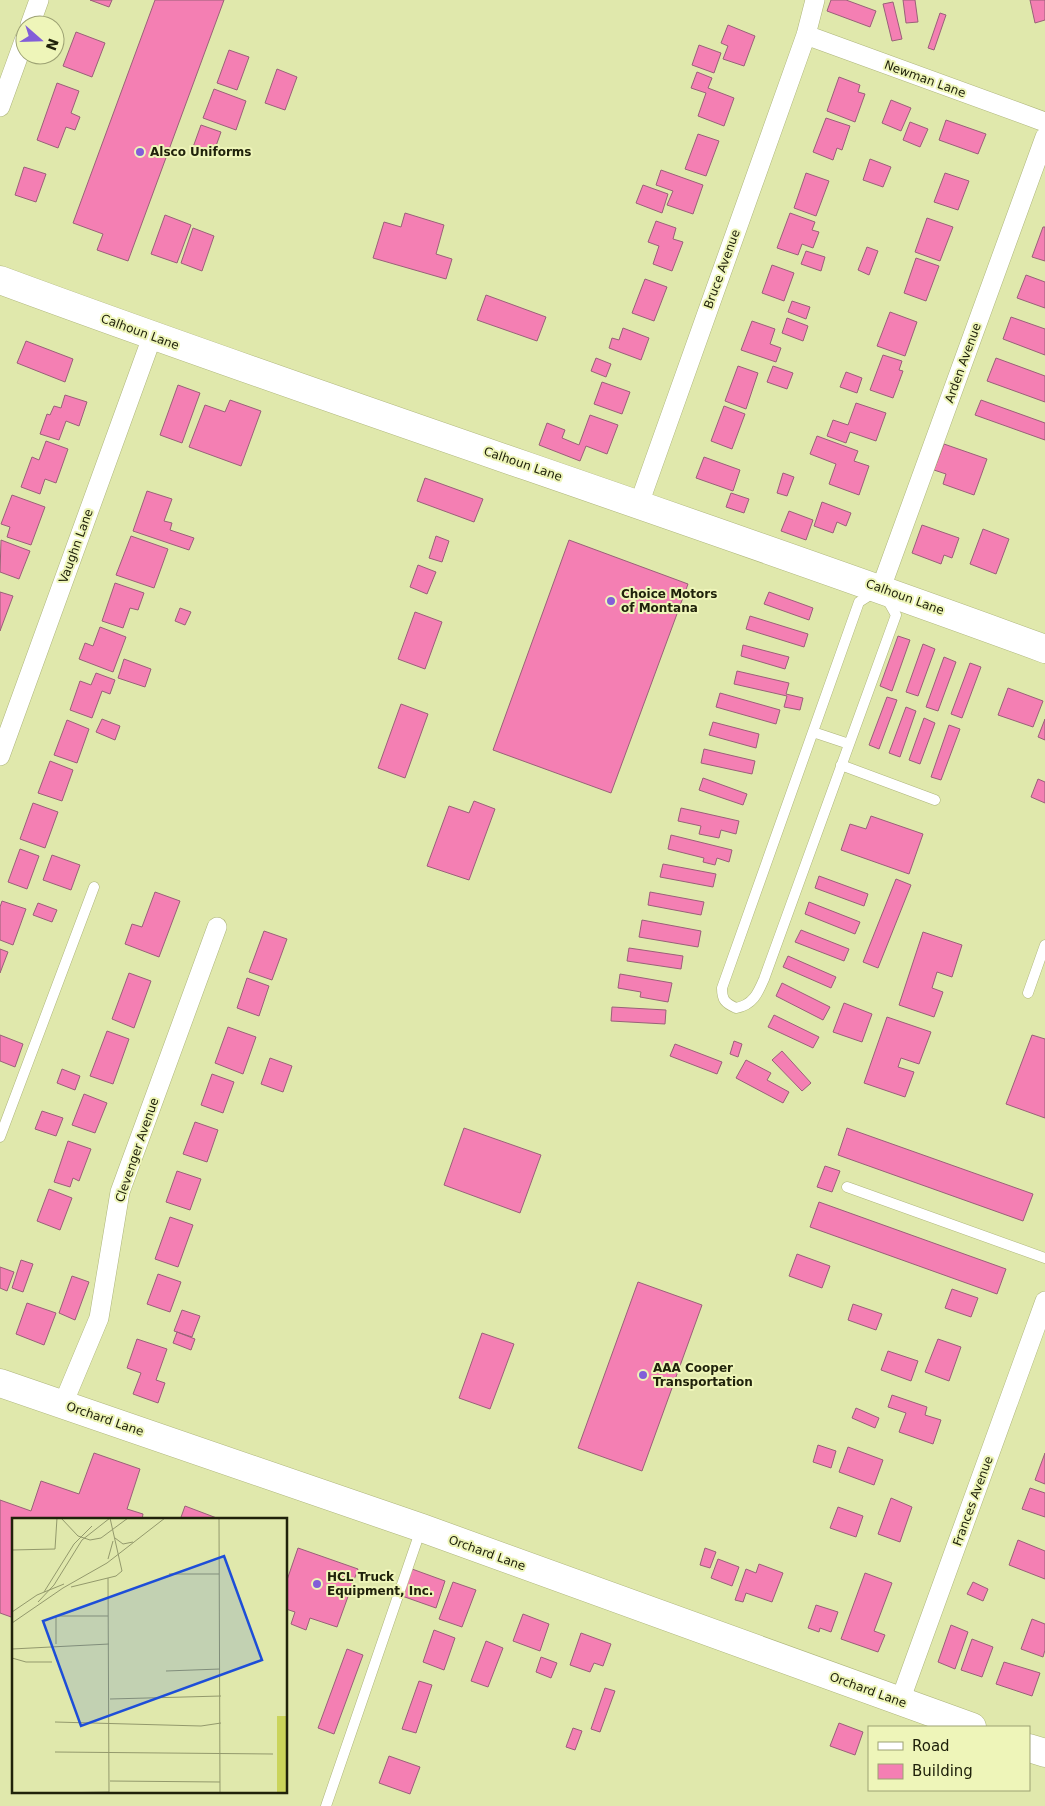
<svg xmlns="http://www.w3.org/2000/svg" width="1045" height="1806" font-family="'DejaVu Sans',sans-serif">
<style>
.building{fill:#f47fb3;stroke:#996178}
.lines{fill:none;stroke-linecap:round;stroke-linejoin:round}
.lane-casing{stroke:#aeb57b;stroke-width:11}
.street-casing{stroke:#aeb57b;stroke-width:20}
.secondary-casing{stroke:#aeb57b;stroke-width:29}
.lane{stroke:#fff;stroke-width:10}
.street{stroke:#fff;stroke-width:19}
.secondary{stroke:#fff;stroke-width:28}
.poi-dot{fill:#825ed8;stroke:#eef5b9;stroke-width:2}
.labels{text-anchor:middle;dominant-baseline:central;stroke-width:4;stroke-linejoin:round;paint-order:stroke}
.street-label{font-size:12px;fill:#20220b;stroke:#eef5b9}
.poi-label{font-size:12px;font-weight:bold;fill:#20220b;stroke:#eef5b9;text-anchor:start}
.inset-road{fill:none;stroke:#93996c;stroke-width:1}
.view{fill:#1d4ed8;fill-opacity:0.15;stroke:#1d4ed8;stroke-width:2.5}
.inset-edge{fill:none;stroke:#20220b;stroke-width:2.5}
</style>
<rect width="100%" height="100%" fill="#e0e8ac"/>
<path class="building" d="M90,0H112L109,7Z
M155,0H224L128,261L97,250L103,234L73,223Z
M831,0H846L876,11L870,27L827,11Z
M903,0H915L918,22L906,23Z
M1030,0H1045V20L1035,23Z
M893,2L902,39L892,41L883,4Z
M940,13L946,15L934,50L928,48Z
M728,25L755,36L744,66L723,59L728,46L721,43Z
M76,32L105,43L92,77L63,66Z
M699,45L721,53L714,73L692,65Z
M229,50L249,57L237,90L217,83Z
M277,69L297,77L285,110L265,103Z
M697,72L712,78L708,88L734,98L724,126L698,116L706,93L691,88Z
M839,77L860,85L858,92L865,94L855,122L827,111Z
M57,83L79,91L71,113L80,117L75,130L66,127L58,148L37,140Z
M214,89L246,101L236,130L203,118Z
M891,100L911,108L901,131L882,123Z
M826,118L850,126L842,150L837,148L833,160L813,152Z
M946,120L986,134L978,154L939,140Z
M910,122L928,129L920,147L903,140Z
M201,125L221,132L212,157L192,150Z
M698,134L719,141L706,176L685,169Z
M870,159L891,167L883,187L863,180Z
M24,167L46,174L36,202L15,195Z
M661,170L703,185L693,214L667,205L673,191L656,185Z
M806,173L829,181L816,216L794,208Z
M945,173L969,181L958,210L934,202Z
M643,185L668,194L662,213L636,203Z
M405,213L444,225L436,254L452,259L446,279L373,258L384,222L401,227Z
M790,213L815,222L812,230L819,232L813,248L802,244L798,255L777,248Z
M165,215L191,225L177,263L151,254Z
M927,218L953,227L940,261L915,252Z
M656,221L676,228L673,239L683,242L672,271L653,264L659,246L648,242Z
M1043,227H1045V261L1032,257Z
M193,228L214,236L202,271L181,263Z
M867,247L878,251L869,275L858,270Z
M806,251L825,257L821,271L801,264Z
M916,258L939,266L926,301L904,293Z
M772,265L794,273L784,301L762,293Z
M1026,275L1045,282V308L1017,298Z
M645,279L667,287L654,321L632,313Z
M486,295L546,317L537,341L477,320Z
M792,301L810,307L806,319L788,312Z
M890,312L917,322L905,356L877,346Z
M1011,317L1045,329V355L1003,339Z
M787,318L808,326L803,341L782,333Z
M752,321L775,329L770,344L781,348L776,362L741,350Z
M623,328L649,338L641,360L609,348L612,338L619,340Z
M26,341L73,359L65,382L17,363Z
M883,355L902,361L899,370L903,371L893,398L870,390Z
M596,358L611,364L606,377L591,371Z
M996,358L1045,376V402L987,381Z
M738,366L758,373L746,409L725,401Z
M773,366L793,373L787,389L767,382Z
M846,372L862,378L857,393L840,387Z
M602,382L630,392L622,414L594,404Z
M178,385L200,393L182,443L160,435Z
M65,395L87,402L79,426L66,421L59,440L40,434L47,414L50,415L54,406L61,408Z
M230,400L261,411L241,466L189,447L205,405L225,412Z
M981,400L1045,423V440L975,415Z
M856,403L886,413L876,441L850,432L846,443L827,436L833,420L848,425Z
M724,406L745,414L732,449L711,441Z
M590,415L618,425L607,454L586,446L580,461L539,445L547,423L565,430L562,438L579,445Z
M817,436L858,451L854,461L869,466L859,495L829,484L836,464L810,454Z
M46,441L68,449L56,483L45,479L40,494L21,487L32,457L39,460Z
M944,444L987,459L974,495L943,484L946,474L934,470Z
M704,457L740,470L733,491L696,478Z
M783,473L794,477L787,496L777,493Z
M425,478L483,499L474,522L417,501Z
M147,491L172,499L164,521L172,523L170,530L194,538L189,550L133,531Z
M731,493L749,499L744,513L726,507Z
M12,495L45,507L31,545L7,537L10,527L1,524Z
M822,502L851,513L846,526L837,522L833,533L814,526Z
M789,511L813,520L806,540L781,531Z
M922,525L959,538L952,558L944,555L941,564L912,553Z
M983,529L1009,539L996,574L970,564Z
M131,536L168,549L154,588L116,575Z
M436,536L449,541L442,562L429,558Z
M1,540L30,551L19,579L0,572Z
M569,540L688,584L611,793L493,750Z
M418,565L436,572L427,594L410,587Z
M115,583L144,593L138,610L130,608L123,628L102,621Z
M0,592L13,596L0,631Z
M769,592L813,608L809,620L764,604Z
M180,608L191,612L185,625L175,621Z
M415,612L442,622L425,669L398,659Z
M750,616L808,634L804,647L746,629Z
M100,627L126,637L113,672L79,659L85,643L93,646Z
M898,636L910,640L892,691L880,686Z
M923,644L935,649L918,696L906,692Z
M743,645L789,657L785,669L741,656Z
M944,657L956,662L938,711L926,707Z
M124,659L151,669L145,687L118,678Z
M970,663L981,667L962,718L951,714Z
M737,671L789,683L786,694L803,698L800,710L784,707L787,696L734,684Z
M96,673L115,680L110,694L102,691L92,718L70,710L80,681L91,685Z
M1008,688L1043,701L1033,727L998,715Z
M720,693L780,710L776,724L716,707Z
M887,697L897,700L879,749L869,745Z
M401,704L428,714L405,778L378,768Z
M906,707L916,711L900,757L889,753Z
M924,718L935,723L920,764L909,760Z
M102,719L120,726L115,740L96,732Z
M1045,719V740L1038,737Z
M67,720L89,729L77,763L54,755Z
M713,722L759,734L756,748L709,735Z
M949,725L960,729L941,780L931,777Z
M704,749L755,761L752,774L701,763Z
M50,761L73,770L62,801L38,793Z
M703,778L747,794L743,805L699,790Z
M1038,779L1045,782V803L1031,797Z
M474,801L495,809L469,880L427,866L449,806L469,813Z
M33,803L58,812L45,848L20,839Z
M681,808L739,821L736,834L721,830L719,838L699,834L701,826L678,821Z
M871,816L923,834L909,874L841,850L850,824L866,829Z
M671,835L732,850L729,862L717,858L715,865L703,862L704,858L668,849Z
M20,849L39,856L27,889L8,882Z
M52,855L80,865L71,890L43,880Z
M663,864L716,874L713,887L660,877Z
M819,876L868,894L864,906L815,888Z
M896,879L911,885L878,968L863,962Z
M155,892L180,901L159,957L125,944L132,924L142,927Z
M650,892L704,902L701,915L648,905Z
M2,901L26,909L13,945L0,940V907Z
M809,902L860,922L855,934L805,914Z
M38,903L57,910L52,922L33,915Z
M642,920L701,931L698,947L639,937Z
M801,930L849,949L844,961L795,942Z
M264,931L287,939L272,980L249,972Z
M923,932L962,945L952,977L937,972L932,988L943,992L934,1017L899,1005Z
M629,948L683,956L681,969L627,961Z
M0,949L8,952L0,973Z
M788,956L836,977L831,988L783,967Z
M129,973L151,981L134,1028L112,1019Z
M620,974L672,983L668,1002L640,997L641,992L618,988Z
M247,978L269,986L259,1016L237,1008Z
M782,983L830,1007L823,1020L776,996Z
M844,1003L872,1014L862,1042L833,1032Z
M612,1007L666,1010L665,1024L611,1021Z
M774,1015L819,1037L813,1048L768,1027Z
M887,1017L931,1032L919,1064L901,1058L898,1067L914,1072L905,1097L864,1083Z
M228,1027L256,1037L243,1074L215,1063Z
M107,1031L129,1039L113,1084L90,1076Z
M0,1035L23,1044L15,1067L0,1061Z
M1032,1035L1045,1039V1118L1006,1104Z
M734,1041L742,1044L738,1057L730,1054Z
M675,1044L722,1062L717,1074L670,1056Z
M782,1051L811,1083L802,1091L772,1060Z
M270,1058L292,1066L283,1092L261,1084Z
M746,1060L771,1073L767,1080L789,1092L783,1103L736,1078Z
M62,1069L80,1076L75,1090L57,1083Z
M212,1074L234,1082L223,1113L201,1105Z
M84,1094L107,1103L95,1133L72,1125Z
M42,1111L63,1118L56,1136L35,1129Z
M195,1122L218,1130L207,1162L183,1154Z
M464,1128L541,1155L520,1213L444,1185Z
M847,1128L1033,1194L1023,1221L838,1155Z
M68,1141L91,1149L79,1181L73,1178L70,1187L54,1182Z
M825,1166L840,1171L832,1192L817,1187Z
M177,1171L201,1179L190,1210L166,1202Z
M49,1189L72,1198L60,1230L37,1221Z
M819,1202L1006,1269L997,1294L810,1227Z
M170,1217L193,1225L178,1267L155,1259Z
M797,1254L830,1266L822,1288L789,1276Z
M21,1260L33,1264L23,1292L12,1288Z
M0,1267L14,1272L7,1291L0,1288Z
M158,1274L181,1282L170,1312L147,1304Z
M72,1276L89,1282L75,1320L59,1313Z
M638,1282L702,1305L642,1471L578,1448Z
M952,1289L978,1298L971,1317L945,1308Z
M27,1303L56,1313L44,1345L16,1334Z
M853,1304L882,1314L876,1330L848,1320Z
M182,1310L200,1316L192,1337L174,1331Z
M177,1332L195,1339L191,1350L173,1343Z
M482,1333L514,1344L490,1409L459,1398Z
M137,1339L167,1349L156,1380L165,1383L158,1403L133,1394L141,1373L127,1368Z
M938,1339L961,1347L949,1381L925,1372Z
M888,1351L918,1361L911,1381L881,1370Z
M892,1395L927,1407L925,1415L941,1420L933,1444L899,1432L906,1413L888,1407Z
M856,1408L879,1418L875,1428L852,1418Z
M818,1445L836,1451L831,1468L813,1462Z
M848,1447L883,1460L874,1485L839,1472Z
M94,1453L140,1469L127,1509L143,1514L142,1520H14V1618L0,1613V1500L31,1511L41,1481L79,1494Z
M1045,1453V1484L1035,1480Z
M1030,1488L1045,1493V1517L1022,1509Z
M891,1498L912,1507L900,1542L878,1534Z
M185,1506L222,1520H180Z
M838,1507L863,1516L856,1537L830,1528Z
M1018,1540L1045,1551V1579L1009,1565Z
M298,1548L358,1569L337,1627L310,1618L306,1630L291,1624L295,1612L286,1609V1583Z
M705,1548L716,1552L710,1568L700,1565Z
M718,1559L739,1567L732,1586L711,1578Z
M759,1564L783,1573L772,1602L746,1593L743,1602L735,1600L746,1569L756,1573Z
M412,1569L445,1581L436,1608L402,1596Z
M865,1573L892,1583L874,1631L885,1635L878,1652L841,1639Z
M453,1582L476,1590L462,1627L439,1619Z
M973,1582L988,1589L983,1601L967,1594Z
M816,1605L838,1612L831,1632L820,1628L819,1632L808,1628Z
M523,1614L549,1624L540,1651L513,1641Z
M1032,1619L1045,1624V1650L1043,1657L1021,1649Z
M951,1625L968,1632L955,1669L938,1662Z
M434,1630L455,1638L444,1670L423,1662Z
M581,1633L611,1644L603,1666L594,1663L590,1672L570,1665Z
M972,1639L993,1647L982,1677L961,1670Z
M486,1641L503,1648L488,1687L471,1681Z
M347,1649L363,1655L334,1734L318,1728Z
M541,1657L557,1663L551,1678L536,1672Z
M1004,1662L1040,1673L1032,1696L996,1684Z
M419,1681L432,1685L416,1733L402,1729Z
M605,1688L615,1691L600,1732L591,1729Z
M839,1723L863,1732L855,1755L830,1746Z
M573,1728L582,1731L575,1750L566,1747Z
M389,1756L420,1767L410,1794L379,1783Z"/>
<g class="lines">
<defs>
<path id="lane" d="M881,588L896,615L764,979C758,993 753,1005 736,1008C725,1003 722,1000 722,988L859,602Z
M813,732L849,744
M841,765L935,800
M1028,993L1045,945
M0,1137L94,887
M847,1187L1045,1258
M326,1806L421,1529"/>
<path id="street" d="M30,25L39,0
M806,35L1045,122
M0,107L25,38
M639,504L806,35L815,0
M881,588L1045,137
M0,756L152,337
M63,1404L99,1318L120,1192L217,927
M900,1701L1045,1301"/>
<path id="secondary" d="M0,280C346,408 698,521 1045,649
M0,1383L422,1528L972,1727
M1029,1748L1045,1753"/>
</defs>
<use href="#lane" class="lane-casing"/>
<use href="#street" class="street-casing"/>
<use href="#secondary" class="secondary-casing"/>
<use href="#lane" class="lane"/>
<use href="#street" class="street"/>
<use href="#secondary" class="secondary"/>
</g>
<g class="poi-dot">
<circle cx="140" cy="152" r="5"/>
<circle cx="611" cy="601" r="5"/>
<circle cx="643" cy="1375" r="5"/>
<circle cx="317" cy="1584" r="5"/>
</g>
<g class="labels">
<g class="street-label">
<text transform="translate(925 79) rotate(20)">Newman Lane</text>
<text transform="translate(722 269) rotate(-70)">Bruce Avenue</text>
<text transform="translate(140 332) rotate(20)">Calhoun Lane</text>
<text transform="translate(963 363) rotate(-70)">Arden Avenue</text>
<text transform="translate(523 464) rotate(19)">Calhoun Lane</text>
<text transform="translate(76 546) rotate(-70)">Vaughn Lane</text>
<text transform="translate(905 597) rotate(20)">Calhoun Lane</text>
<text transform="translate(137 1150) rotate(-71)">Clevenger Avenue</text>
<text transform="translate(105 1419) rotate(19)">Orchard Lane</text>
<text transform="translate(973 1501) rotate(-70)">Frances Avenue</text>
<text transform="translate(487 1553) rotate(20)">Orchard Lane</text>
<text transform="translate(868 1690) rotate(20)">Orchard Lane</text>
</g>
<g class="poi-label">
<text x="150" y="152">Alsco Uniforms</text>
<text x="621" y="594">Choice Motors<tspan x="621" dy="14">of Montana</tspan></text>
<text x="653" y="1368">AAA Cooper<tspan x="653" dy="14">Transportation</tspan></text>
<text x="327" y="1577">HCL Truck<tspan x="327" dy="14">Equipment, Inc.</tspan></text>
</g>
</g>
<g transform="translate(12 1518)">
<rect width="275" height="275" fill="#e0e8ac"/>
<path d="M265,198H275V275H265Z" fill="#cad45a"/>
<path class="inset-road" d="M49,0L66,18L78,22L89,20L116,0M207,0L208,275M103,20L111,26L121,24M0,32L43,31L45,0M96,41L101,23M157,56H207M96,60L97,275M59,69L104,58L110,53L98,0M32,74L62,26L80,8M26,84L42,67L70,22L98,0M0,94L25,77L52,66M0,105L51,70L95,45L153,0M44,126V98H96M0,131L97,126M0,140L14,144H40M154,153L208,151M98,181L209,178M43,204L189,208L209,205M43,234L261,236M98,263L208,264M42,275L97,274"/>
<path class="view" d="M212,38L250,142L69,208L31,103Z"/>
<rect width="275" height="275" class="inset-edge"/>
</g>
<rect x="868" y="1726" width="162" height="65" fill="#eef5b9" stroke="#9ca173"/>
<rect x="878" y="1742" width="25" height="8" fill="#ffffff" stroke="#9ca173"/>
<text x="912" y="1751" font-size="15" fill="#20220b">Road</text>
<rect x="878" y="1764" width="25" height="15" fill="#f47fb3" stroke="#9ca173"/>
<text x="912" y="1776" font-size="15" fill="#20220b">Building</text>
<g transform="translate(40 40) rotate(110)"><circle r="24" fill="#eef5b9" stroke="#9ca173"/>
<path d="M0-4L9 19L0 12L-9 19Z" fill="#825ed8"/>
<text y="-8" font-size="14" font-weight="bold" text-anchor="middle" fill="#20220b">N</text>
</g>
</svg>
